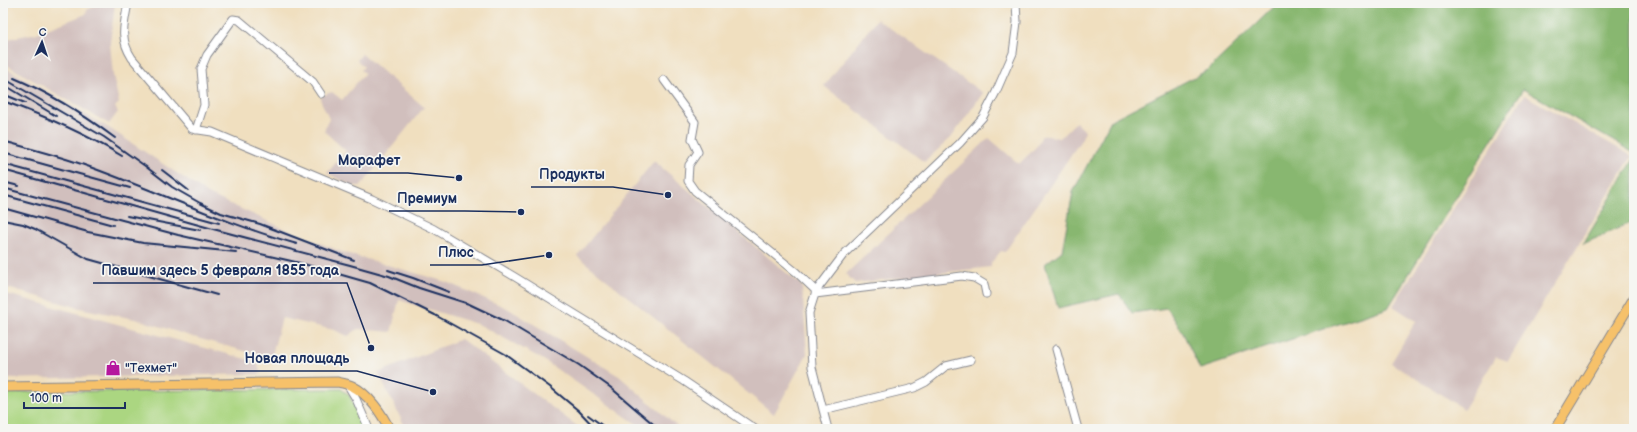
<svg xmlns="http://www.w3.org/2000/svg" width="1637" height="432" font-family="'Balsamiq Sans',sans-serif">
<style>
.industrial{fill:#d1bfbd}
.green{fill:#abd681;stroke:#638270}
.forest{fill:#88b76f;stroke:#527366}
.lines{fill:none;stroke-linecap:round;stroke-linejoin:round}
.minor-casing{stroke:#86878e;stroke-width:9}
.major-casing{stroke:#86878e;stroke-width:11}
.minor{stroke:#fff;stroke-width:7}
.major{stroke:#f6c16b;stroke-width:9}
.rail{stroke:#1b2f5e;stroke-width:2}
.labels{text-anchor:middle;dominant-baseline:central;stroke-width:3.5;stroke-linejoin:round;paint-order:stroke}
.poi-label{font-size:13px;fill:#1b2f5e;stroke:#f6f6f2;text-anchor:start}
.leader{fill:none;stroke:#1b2f5e;stroke-width:1.5}
.callout-dot{fill:#1b2f5e;stroke:#f6f6f2;stroke-width:1.5}
.callout-label{font-size:14px;text-anchor:middle;font-weight:bold;fill:#1b2f5e;stroke:#f6f6f2;stroke-width:3.5;stroke-linejoin:round;paint-order:stroke}
</style>
<rect width="100%" height="100%" fill="#f6f6f2"/>
<filter id="ink" filterUnits="userSpaceOnUse"><feTurbulence type="fractalNoise" baseFrequency=".025" numOctaves="2"/><feDisplacementMap in="SourceGraphic" scale="8" xChannelSelector="R" yChannelSelector="G"/><feConvolveMatrix kernelMatrix="1 2 1 2 8 2 1 2 1" color-interpolation-filters="sRGB"/></filter>
<filter id="wash" filterUnits="userSpaceOnUse"><feTurbulence type="fractalNoise" baseFrequency=".012" numOctaves="4" result="noise"/><feDisplacementMap in="SourceGraphic" scale="16" xChannelSelector="R" yChannelSelector="G"/><feGaussianBlur stdDeviation="0.9" result="paint"/><feColorMatrix in="noise" values="0 0 0 0 0 0 0 0 0 0 0 0 0 0 0 0 0 1.4 0 .05"/><feComposite in="paint" operator="in"/></filter>
<g filter="url(#wash)">
<rect width="100%" height="100%" fill="#f0dfbf"/>
<path class="industrial" d="M102,3H115L110,43L113,75L119,103L115,107L118,112L109,124L3,63V40L37,33L86,14L87,10Z
M877,19L983,93L951,138L924,162L824,86Z
M362,54L424,107L361,186H353L327,173L346,151L324,131L329,119L320,99L324,95L332,92L342,100L365,73L361,70L364,67L357,60Z
M3,66L109,128L208,194L285,229L342,252L446,282L507,308L619,376L680,429H644L542,359L480,325L399,300L391,332L358,329L348,336L334,330L282,318L271,358L193,337L140,320L84,309L3,287Z
M1524,95L1632,156L1508,361L1496,357L1464,409L1391,363L1416,321L1393,306Z
M1076,122L1085,131L1081,140L1005,252L1001,251L991,263V267L855,283L846,274L989,138L1019,164L1037,146L1042,135L1060,138Z
M654,161L802,286L807,354L774,414L577,256Z
M3,293L257,362L261,374L3,379Z
M461,339L581,429H406L378,373Z"/>
<path class="green" d="M341,389L349,395L366,429H3V392Z"/>
<path class="forest" d="M1278,3H1634V153L1523,89L1388,308L1200,369L1182,331L1167,308L1132,313L1119,294L1058,308L1045,264L1062,251L1073,192L1111,120L1208,70Z
M1634,159V218L1630,223L1583,244Z"/>
</g>
<g filter="url(#ink)">
<g class="lines">
<defs>
<path id="minor" d="M128,3C124,25 119,38 132,58L192,129L212,132L298,168L372,199L434,229L515,277L684,381L755,429
M664,80L695,122L692,139L698,152L689,165L688,181L695,191L796,272L816,291
M196,130L204,105L201,69L207,55L233,19L239,20L313,82L321,94
M815,294L962,276L974,278L984,284L986,294
M1056,349L1078,429
M347,384L356,399L369,429
M823,410L914,388L926,382L946,366L971,360
M828,429L812,367L809,313L816,291L844,254L960,143L983,117L996,92L1013,53L1017,22L1016,3"/>
<path id="major" d="M3,387L337,382C342,383 348,384 352,386C368,394 382,413 389,429
M1555,429L1634,298"/>
</defs>
<use href="#minor" class="minor-casing"/>
<use href="#major" class="major-casing"/>
<use href="#minor" class="minor"/>
<use href="#major" class="major"/>
<path class="rail" d="M3,78L104,137L145,166L172,187L200,203L221,213L260,224L354,260
M14,78C50,93 84,115 115,138
M3,84L56,116
M3,94L25,103
M3,101C45,116 84,133 122,156
M3,141C31,149 60,156 87,166C157,191 225,224 297,244
M3,153L130,188
M3,164L219,223
M3,170L213,229L350,265L389,276L419,288L469,304L505,321L579,365L610,387L659,429
M162,170L188,190
M3,182L19,186
M3,188L178,235L300,263L370,283L435,315L505,354L550,387L579,411L596,429
M3,195L113,225
M3,208L88,232L143,243L236,252
M127,216L200,230
M3,220L23,224L35,229L88,259L217,295
M388,270L413,278L449,292
M588,415L607,429"/>
</g>
</g>
<defs>
<symbol id="shop-bare" viewBox="-9 -9 18 18"><path d="M-5-2.5h2.3a2.7 3.5 0 0 1 5.4 0H5L5.5 6h-11ZM-1.5-2.5h3a1.5 2.3 0 0 0-3 0Z" fill="#b5179e" stroke="#f6f6f2" stroke-width="2.5" paint-order="stroke"/></symbol>
</defs>
<g fill-rule="evenodd">
<use href="#shop-bare" x="102" y="357" width="22" height="22"/>
</g>
<g class="labels">
<g class="poi-label">
<text x="125" y="368">"Техмет"</text>
</g>
</g>
<path class="leader" d="M459 178L408 173H329M668 195L613 187H531M521 212L465 211H389M549 255L482 265H430M371 348L347 283H93M433 392L357 371H236"/>
<g class="callout-dot">
<circle cx="459" cy="178" r="4"/>
<circle cx="668" cy="195" r="4"/>
<circle cx="521" cy="212" r="4"/>
<circle cx="549" cy="255" r="4"/>
<circle cx="371" cy="348" r="4"/>
<circle cx="433" cy="392" r="4"/>
</g>
<g class="callout-label">
<text x="369" y="165">Марафет</text>
<text x="572" y="179">Продукты</text>
<text x="427" y="203">Премиум</text>
<text x="456" y="257">Плюс</text>
<text x="220" y="275">Павшим здесь 5 февраля 1855 года</text>
<text x="297" y="363">Новая площадь</text>
</g>
<rect width="1637" height="432" fill="none" stroke="#f6f6f2" stroke-width="16"/>
<g transform="translate(42 42) rotate(3)" stroke="#f6f6f2" stroke-width="3" paint-order="stroke">
<path d="M0-3L7 15L0 10L-7 15Z" fill="#1b2f5e"/>
<text y="-6" font-size="11" font-weight="bold" text-anchor="middle" fill="#1b2f5e">С</text>
</g>
<path d="M24 402v6h101v-6" fill="none" stroke="#1b2f5e" stroke-width="2"/>
<text x="30" y="402" font-size="12" fill="#1b2f5e" stroke="#f6f6f2" stroke-width="3" paint-order="stroke">100 m</text>
</svg>
